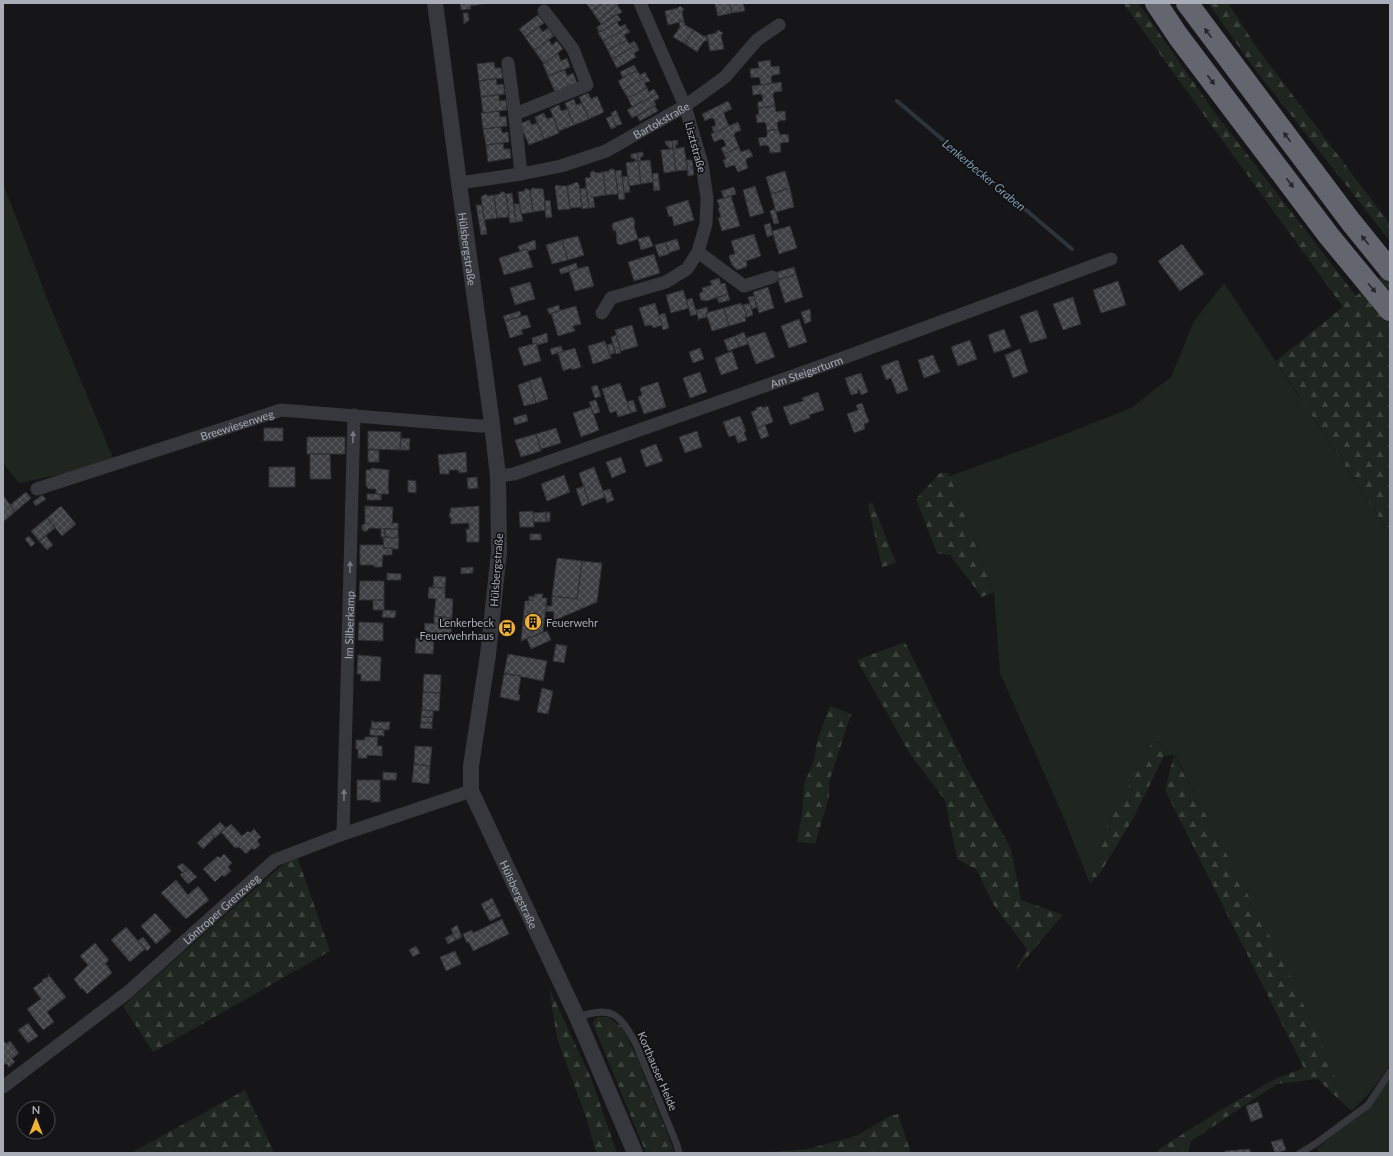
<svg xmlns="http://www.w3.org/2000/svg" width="1393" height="1156" font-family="Lato,sans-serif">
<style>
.grass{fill:#1e261f}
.forest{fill:url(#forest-firs)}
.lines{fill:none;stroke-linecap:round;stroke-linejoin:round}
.stream{stroke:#2c353c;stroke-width:4}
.building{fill:url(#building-cross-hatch);stroke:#303034}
.service{stroke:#37383d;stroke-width:7}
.minor{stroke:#37383d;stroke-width:13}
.tertiary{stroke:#37383d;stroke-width:16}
.motorway{stroke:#63666e;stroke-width:22}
.oneway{fill:#26262a}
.oneway2{fill:#757881}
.labels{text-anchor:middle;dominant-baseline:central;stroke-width:3.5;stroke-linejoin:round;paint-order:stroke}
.street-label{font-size:11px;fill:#a8adb8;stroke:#111113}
.poi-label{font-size:11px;fill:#a8adb8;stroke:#111113;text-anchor:end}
.water-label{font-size:12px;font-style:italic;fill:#7f9bb3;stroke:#111113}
</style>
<defs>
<pattern id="forest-firs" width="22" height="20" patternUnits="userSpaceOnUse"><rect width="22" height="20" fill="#1e261f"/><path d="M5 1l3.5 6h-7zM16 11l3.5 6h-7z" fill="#3c433d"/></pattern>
<pattern id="building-cross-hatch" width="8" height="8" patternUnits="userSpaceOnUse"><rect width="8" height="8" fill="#404145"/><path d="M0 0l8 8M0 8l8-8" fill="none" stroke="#595a5e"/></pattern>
</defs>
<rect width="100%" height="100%" fill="#161618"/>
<path class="grass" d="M3,183L50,306L113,458L81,470L19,483L3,463Z
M1224,283L1390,534V1065L1372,1090L1352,1111L1339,1100L1332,1066L1175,755L1164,756L1157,735L1106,828L1090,884L1066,823L1000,673L994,592L950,476L1058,437L1131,408L1171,377L1194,321Z
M1390,1078V1153H1319L1317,1148L1370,1106Z"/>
<path class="forest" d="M1123,3H1138L1213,110L1356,296L1390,270V534L1276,361L1343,307Z
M1208,3H1228L1257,48L1390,224V241L1254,68Z
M940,473H947L950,476L994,592L982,597L950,555L937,553L916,499Z
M872,502L896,563L882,567L868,505Z
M905,642L966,767L1011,849L1021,900L1063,915L1015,971L1027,949L993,904L977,870L957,859L945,800L910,754L857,660Z
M830,706L851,714L829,782V797L815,844L797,842L802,814L804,784L814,761L817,741Z
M1157,734L1164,756L1134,817L1100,873L1090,884L1106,828Z
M1174,755L1284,963L1332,1066L1339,1100L1318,1079L1277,1084L1191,1141L1188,1153H1155L1162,1147L1221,1110L1277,1078L1304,1068L1165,790Z
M297,856L330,951L153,1052L123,1006L282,865Z
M549,988L591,1078L617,1153H596L587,1120L557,1038Z
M598,1017H608L622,1027L636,1055L675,1153H646L593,1024L594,1020Z
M245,1090L274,1153H131Z
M898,1114L911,1153H760L808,1149L856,1136L890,1116Z"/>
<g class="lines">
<path class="stream" d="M897,101L1072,249"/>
</g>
<path class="building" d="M460,3H483V4L470,6L471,9L461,10Z
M586,3H603L592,11Z
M603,3H620L598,20L592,11Z
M713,3H729L732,13L718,16L715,4Z
M729,3H743L745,11L732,13Z
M617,5L622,12L601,24L598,20Z
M680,6L684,9L682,12L684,21L668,25L665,11L678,8Z
M463,13H468L469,20L464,24Z
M617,14L621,20L599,32L597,27Z
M538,15L544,23L525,37L519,29Z
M684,21L685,25L694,30L685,44L673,37L680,27L679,22Z
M617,22L620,27L625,24L627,28L603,41L598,33Z
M539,27L543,32L548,28L554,36L534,50L525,37Z
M627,28L630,32L624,35L627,40L608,50L603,41Z
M694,30L703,36H706L707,41H704L697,52L685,44Z
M718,30L723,33L721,36L724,49L710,51L707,35L716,33Z
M554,36L549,40L552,45L557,41L563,49L544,64L534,50Z
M627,40L629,44L634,41L637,45L612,59L608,50Z
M637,45L639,50L634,53L636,57L617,68L612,59Z
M558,53L561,61L567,58L570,67L548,76L543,64Z
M770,60L771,67L779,66L780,74L773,75L771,77L772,83L761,85L760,79L758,77L751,78L750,69L759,68L758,62Z
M494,62L495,68H501L503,78L479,81L477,64Z
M634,65L637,70L623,78L620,72Z
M565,70L567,76L573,73L577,83L555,92L548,76Z
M637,70L640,75L645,72L647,76L623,90L618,81Z
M647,76L650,81L644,83L647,88L628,98L623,90Z
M496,78L497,85L503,84L505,94L481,97L479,81Z
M781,82L782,91L775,92L773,94L775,106L758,108V102L763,101L762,95L760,94L753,95L752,86Z
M647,88L649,92L654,89L657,94L632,107L628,98Z
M588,93L591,99L597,96L604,112L589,119L579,97Z
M499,94V101L506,100L507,110L483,113L481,97Z
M657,94L659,98L654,101L656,105L632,118L627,110Z
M574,99L576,105L582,103L589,119L574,125L565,103Z
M728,101L732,109L725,112L724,114L729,126L714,133L712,127L716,125L714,119L711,118L705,121L702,114Z
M559,105L561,111L567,109L574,125L559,131L550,109Z
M655,106L658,111L640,121L637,116Z
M775,106L776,112L785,111L786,120L779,121L777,123L778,129L767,131L766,124L764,122L757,123L756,115L759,114L758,108Z
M616,110L622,124L616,126L611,113Z
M499,111L500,117L506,116L507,126L483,129L481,113Z
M544,113L547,119L553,117L559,133L544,139L535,117Z
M612,116L616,127L611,129L606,118Z
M535,117L544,139L529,145L520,124L529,120L532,125L537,123Z
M738,122L741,130L735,133L734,135L739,147L724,154L721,148L726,146L724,140L721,139L714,142L711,134Z
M501,127L502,133L508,132L509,142L486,145L483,129Z
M778,129L780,135L788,134L789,142L781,143L780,145L781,152L770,153L769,147L767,145L760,146L758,138L767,137V131Z
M677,140L678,144L675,146L676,148L673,149L672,141Z
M665,141H672L673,149H670L669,147L666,145Z
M503,143L504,149H510L511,158L488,162L486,145Z
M684,147L688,170L676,171L673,149Z
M739,147L741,152L749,149L753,156L746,159V162L748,168L738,172L735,166L733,165L726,168L723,160L726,159L724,154Z
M670,149H673L676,171L664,173L661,150Z
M643,152V156L640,158L641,161H638L637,153Z
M637,153L638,161L635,162V159L631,158V154Z
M650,160L653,182L641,184L638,161Z
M686,160H692L694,175L688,176Z
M638,161L641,184L629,186L626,163Z
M610,169H613L615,171L618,194L606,195L603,172L609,171Z
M621,170L625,199L619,200L615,171Z
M592,171H594L596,173L603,172L606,195L593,197L595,207L589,208L585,178L591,177L590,173Z
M785,171L790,188L771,194L766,177Z
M658,173L660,190L654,191L652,174Z
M628,176L630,192L624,193L622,177Z
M577,182L579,184L582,207L570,208L567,186Z
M556,185L561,186H567L570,209L558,210L555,187Z
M755,186L764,213L750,217L743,190Z
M734,187L736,194L724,198L721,191Z
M532,188L543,189L546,210L533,212L530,191Z
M586,188L589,208L582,209L580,189Z
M790,188L794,207L776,212L771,194Z
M525,189H528L530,191L533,212L521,214L518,192L524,191Z
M501,192H504L506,194L509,217L497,218L494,195L500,194Z
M512,193L516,222L510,223L506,194Z
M486,194L488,196L494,195L497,218L484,220L481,197Z
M731,196L740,226L722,231L718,218L721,217L718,208H720L717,200Z
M550,200L552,217L546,218L544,201Z
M688,200L694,220L674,226L672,216L669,217L666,207Z
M514,204H519L523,221L516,222Z
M476,205H482L487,234L481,235Z
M775,209L779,223L774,224L770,211Z
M632,217L634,219L635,223L634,226L638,239L620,245L617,243L616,231L613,230L612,225L613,223Z
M770,223L773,235L767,237L764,225Z
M790,226L797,248L779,254L772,231Z
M754,234L761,256L746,261L747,265L746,267L737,270L732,265L729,257L730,255L735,254L731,241Z
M578,236L584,255L568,260L562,240Z
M649,236L653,246L641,250L638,239Z
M677,239L680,249L669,253L666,242Z
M535,240L536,249L528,251L527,249L520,251L518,246Z
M562,240L568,260L552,264L546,245Z
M666,242L669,254L659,257L655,245Z
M1182,244L1204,274L1180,291L1158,261Z
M527,249L533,267L504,275L499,258Z
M654,254L660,273L634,281L628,262Z
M576,263L578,269L561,274L559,269Z
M588,266L594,286L575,291L569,271Z
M794,267L796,274L779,280L777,272Z
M796,274L803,297L785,303L778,280Z
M719,278L721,284L725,283L728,294L706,301L701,300L699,294L703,291L702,288L712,285L710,281Z
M1118,281L1126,305L1101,313L1093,290Z
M530,282L535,299L515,305L510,288Z
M768,287L774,308L759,313L753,292Z
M683,290L689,308L671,313L666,295Z
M728,294L730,300L719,303L717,298Z
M754,296L757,307L752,309L748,297Z
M1073,297L1081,324L1063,330L1053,304Z
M692,298L697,314L691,316L686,300Z
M655,303L662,325L653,328L652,325L645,326L639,308Z
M741,303L742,305H743L747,317H745L746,321L729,326L724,308Z
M750,303L753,315L747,317L743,305Z
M559,305L560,311L549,314L547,309Z
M576,306L581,324L573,326L575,331L558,336L551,313Z
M707,307L708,313H706L707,317L699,319V321L696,310Z
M724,308L729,326L712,331L706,313Z
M810,309L811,321L805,324L801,312Z
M1037,310L1047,338L1030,343L1020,316Z
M520,311L521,316L505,321L503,316Z
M665,313L669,328L663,330L659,315Z
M527,315L531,327L521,330L523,334L510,338L505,321Z
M799,319L807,342L789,348L781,326Z
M632,325L638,346L621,351L615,330Z
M1004,329L1011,347L994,353L988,335Z
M744,332L748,344L739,347L735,336Z
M765,332L775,357L756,364L746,338Z
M547,333L548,342L537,345L536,343L533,344L532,338Z
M616,335L621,353L616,354L611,337Z
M735,336L739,347L728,351L724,340Z
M970,340L977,359L958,366L951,347Z
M605,341L611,358L593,364L588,346Z
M536,343L541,361L524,366L518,348Z
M612,343L615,353L610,355L607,345Z
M561,346L563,351L552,355L550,349Z
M575,348L581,367L572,370L571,368L563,371L558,353Z
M700,348L704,359L693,363L689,352Z
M1020,349L1028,372L1013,378L1005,355Z
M732,351L738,369L721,375L715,358Z
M933,355L940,372L924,378L918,360Z
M898,360L908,390L897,394L891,378L886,380L881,366Z
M700,372L707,392L690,398L683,378Z
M861,373L868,392L861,395L859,390H857L858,393L851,395L845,378Z
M541,377L548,399L536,403L529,381Z
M529,381L536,403L524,406L518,385Z
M658,382L666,407L644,414L638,397L642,395L640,388Z
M620,383L631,413L618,417L616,411L610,413L602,389Z
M597,385L601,396L595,398L591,387Z
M818,392L824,410L809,415L810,418L790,425L783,407L803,401L802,398Z
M596,400L600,412L594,414L589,402Z
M633,400L637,411L631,413L627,402Z
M862,403L869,422L864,424L865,429L854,433L847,414L858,410L856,405Z
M762,406V408L768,406L773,422L757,428L751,412L756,410V408Z
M591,407L599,430L581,437L573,413Z
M526,414L528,421L515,425L513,418Z
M740,416L746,431L744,432L747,440L738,443L735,435L729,437L723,422Z
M765,425L769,436L761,439L757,428Z
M264,428H283V441H264Z
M556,428L561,443L541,449L536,434Z
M368,431L401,432L400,450L368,449Z
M697,431L702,447L685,453L679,437Z
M536,434L541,451L521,457L515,440Z
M307,437H345V454H307Z
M401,438L410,439L409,450H400Z
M656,444L663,461L646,467L640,450Z
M368,450H379V462H368Z
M466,452L467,472L459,473L458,470H449V474H440L438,455Z
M310,454H330L331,479H310Z
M621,457L626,472L612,478L606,462Z
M269,467H295V487H269Z
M594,467L605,497L589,503L579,473Z
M371,468L389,470L388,489L389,493L388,494H376V489H369L366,486V470H371Z
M564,475L570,492L547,501L541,484Z
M477,477L478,488L468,489L467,478Z
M408,480L416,481V493L408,492Z
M584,486L589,503L582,506L576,489Z
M610,489L614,500L607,503L603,491Z
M26,492L31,498L15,512L10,505Z
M367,494H381V500H367Z
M3,495L15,512L3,522Z
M42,495L46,499L36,506L33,502Z
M61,506L76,524L62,536L47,518Z
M365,506L393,507L392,523H398V529L369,528L367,531H363L362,529V525L365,524Z
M479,506V542H467L466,529H469V523L451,524V517H449L451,508Z
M533,511L534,527H520L519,512Z
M546,512H550V521L546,522Z
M546,512V522H534L533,513Z
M47,518L55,528L39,541L31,531Z
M381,528L385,529V537H381Z
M385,529H398V538L385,537Z
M530,534H541V540H530Z
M29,536L35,543L31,547L25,539Z
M46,536L53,545L47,550L39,541Z
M383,537L399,538L398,549L384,548Z
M360,545H384V548H392V555H383L382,567H374V565H360Z
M557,558L582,561L577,599L552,596Z
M582,561L602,563L597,602L553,621L554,612L545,611L546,606H552V596L577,599Z
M473,567V573L461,574V568Z
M387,573L401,574V580H387Z
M434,576L446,577L445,588L433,587Z
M360,581H384V600H359Z
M429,587L445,588V598L453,599L452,618L434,616L436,599L428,598Z
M535,594H543L542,598H547L543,632L521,641L525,601H529V596L534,597Z
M373,600H384V610H373Z
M384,610L396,611L395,618L382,617L383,611Z
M434,616L452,618L451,636L434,635V637L424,636L425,623L434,624Z
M359,622L383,623V641L358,640Z
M547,631L551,640L531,649L527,639Z
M416,638L434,640L433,654L415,653Z
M556,644L567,646L564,663L553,661Z
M508,654L547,661L543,681L504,673Z
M358,655L381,657L380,681H361V674H357Z
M424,674L441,675L440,693L423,692Z
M504,674L521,676L518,694L520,695L519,701L500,697Z
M542,688L553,691L548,714L537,712Z
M423,692L440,693L439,711L422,710Z
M422,710L433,711V717H421Z
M421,717H433L432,723L421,722Z
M372,720V722H391H390L389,730L371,729Z
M421,722L432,723V729L420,728Z
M370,729H384V736L370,735Z
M365,737H378L377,746H382V756L367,755V758H358V749H356V740H365Z
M415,746L432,747L430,766L414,764Z
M414,764L430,766L429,784L412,782Z
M383,772L397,773L396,780H383Z
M357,780H380V802H371V800H357Z
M220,822L226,828L215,838L209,832Z
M231,824L242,836L248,831L250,833L254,829L261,837L257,840L260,845L254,850L252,848L246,854L239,847L235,848L221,832Z
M209,832L214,838L203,849L197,843Z
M224,854L232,863L228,867L231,871L224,877L222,875L215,882L203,869L218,856L220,858Z
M182,863L188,868L183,873L177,867Z
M188,868L197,877L188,884L180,875Z
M176,880L188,895L198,886L209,900L186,919L161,893Z
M492,898L495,904L484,910L481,904Z
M495,904L501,916L490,921L484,910Z
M155,913L171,931L156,944L141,926Z
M502,919L509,934L473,951L469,942L467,943L463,934L472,930L473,933Z
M457,925L462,937L456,940L451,929Z
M126,927L145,949L130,962L111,940Z
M453,934L456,940L448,944L445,938Z
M143,937L151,947L147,951L138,941Z
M95,943L109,960L105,964L107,965L112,973L87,994L82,988L81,989L74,979L88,965L80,956Z
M416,946L420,953L413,957L409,950Z
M455,951L461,964L446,971L440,957Z
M47,973L66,997L47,1012L54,1022L43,1030L27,1009L41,999L33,988L43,981L42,980L50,976Z
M28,1023L38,1036L28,1043L18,1030Z
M3,1040L6,1044L10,1041L19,1053L12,1059L15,1062L9,1067L6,1063L3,1066Z
M1258,1102L1263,1117L1251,1122L1246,1106Z
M1282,1139L1286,1150L1275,1153L1271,1142Z
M1250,1149V1153H1225V1151Z"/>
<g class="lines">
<path class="service" d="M577,1017C613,1006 619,1013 636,1044L677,1145L679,1153
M1300,1153L1315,1144L1368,1105L1390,1072"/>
<g class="minor">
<path d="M508,63L514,108L521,174"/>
<path d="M515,114L587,85L573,49L544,11"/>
<path id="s1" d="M459,183L521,174L561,166L606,151L685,106L725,77L757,40L779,25"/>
<path d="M698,252L744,286L772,277"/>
<path d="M602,313L611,298L666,282L687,269L698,252L706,224L707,198L702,164L685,106L640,3"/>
<path id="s2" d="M498,476L514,474L824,365L1111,259"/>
<path id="s3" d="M37,489L281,410L479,426H492"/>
<path id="s4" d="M343,834L354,415"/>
<path id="s5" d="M3,1087L128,992L275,860L343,834L471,791"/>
</g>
<path class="tertiary" id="s6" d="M435,3L459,183L491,416L498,476L499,552L488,655L471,766V791L577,1017L635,1153"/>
<path class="motorway" d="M1156,3L1178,36L1329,236L1390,310
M1187,3L1351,222L1390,270"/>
</g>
<defs><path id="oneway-solid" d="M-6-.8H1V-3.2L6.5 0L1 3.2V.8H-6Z"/></defs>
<g class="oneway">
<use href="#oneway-solid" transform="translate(1208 33) rotate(-127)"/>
<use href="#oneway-solid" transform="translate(1211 80) rotate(53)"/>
<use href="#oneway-solid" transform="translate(1287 137) rotate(-127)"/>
<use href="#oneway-solid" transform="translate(1290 183) rotate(53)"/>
<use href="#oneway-solid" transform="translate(1365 240) rotate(-129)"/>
<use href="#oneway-solid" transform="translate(1372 288) rotate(50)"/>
</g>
<g class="oneway2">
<use href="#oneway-solid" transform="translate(353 437) rotate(-88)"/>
<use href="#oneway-solid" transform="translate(350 567) rotate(-89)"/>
<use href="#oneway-solid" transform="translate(344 795) rotate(-89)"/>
</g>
<defs>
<symbol id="building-disc" viewBox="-11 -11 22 22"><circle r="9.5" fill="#f2b134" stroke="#111113"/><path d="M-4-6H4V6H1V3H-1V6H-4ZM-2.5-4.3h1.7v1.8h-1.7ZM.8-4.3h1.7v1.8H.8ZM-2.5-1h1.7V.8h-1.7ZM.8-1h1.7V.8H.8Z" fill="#111"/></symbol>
<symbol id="bus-disc" viewBox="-11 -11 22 22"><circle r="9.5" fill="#f2b134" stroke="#111113"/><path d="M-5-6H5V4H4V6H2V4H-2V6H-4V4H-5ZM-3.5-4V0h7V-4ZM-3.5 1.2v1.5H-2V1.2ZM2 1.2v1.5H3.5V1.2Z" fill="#111"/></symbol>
</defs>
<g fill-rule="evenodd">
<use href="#building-disc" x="523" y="612" width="20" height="20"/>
<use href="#bus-disc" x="497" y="618" width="20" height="20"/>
</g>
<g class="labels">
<g class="street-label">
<text stroke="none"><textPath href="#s1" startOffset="214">Bartokstraße</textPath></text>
<text transform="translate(696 147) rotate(75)">Lisztstraße</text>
<text stroke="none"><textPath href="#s6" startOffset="248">Hülsbergstraße</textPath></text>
<text stroke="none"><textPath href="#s2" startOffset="326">Am Steigerturm</textPath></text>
<text stroke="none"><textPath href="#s3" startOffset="210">Breewiesenweg</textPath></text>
<text transform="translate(496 570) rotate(-86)">Hülsbergstraße</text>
<text stroke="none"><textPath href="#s4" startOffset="209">Im Silberkamp</textPath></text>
<text stroke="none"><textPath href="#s6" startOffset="908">Hülsbergstraße</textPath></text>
<text stroke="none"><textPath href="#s5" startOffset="282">Löntroper Grenzweg</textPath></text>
<text transform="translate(658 1071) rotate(67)">Korthauser Heide</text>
</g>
<g class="poi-label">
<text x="494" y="622">Lenkerbeck<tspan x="494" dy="13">Feuerwehrhaus</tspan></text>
<text x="546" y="622" text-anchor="start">Feuerwehr</text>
</g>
<g class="water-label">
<text transform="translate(984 175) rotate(40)">Lenkerbecker Graben</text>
</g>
</g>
<rect width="1393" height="1156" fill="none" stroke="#a8adb8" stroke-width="8"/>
<g transform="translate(36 1120)"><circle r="19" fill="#111113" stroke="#4d4f55"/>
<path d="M0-3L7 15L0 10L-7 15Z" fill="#f2b134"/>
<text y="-6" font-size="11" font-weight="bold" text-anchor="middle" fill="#a8adb8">N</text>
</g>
</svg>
